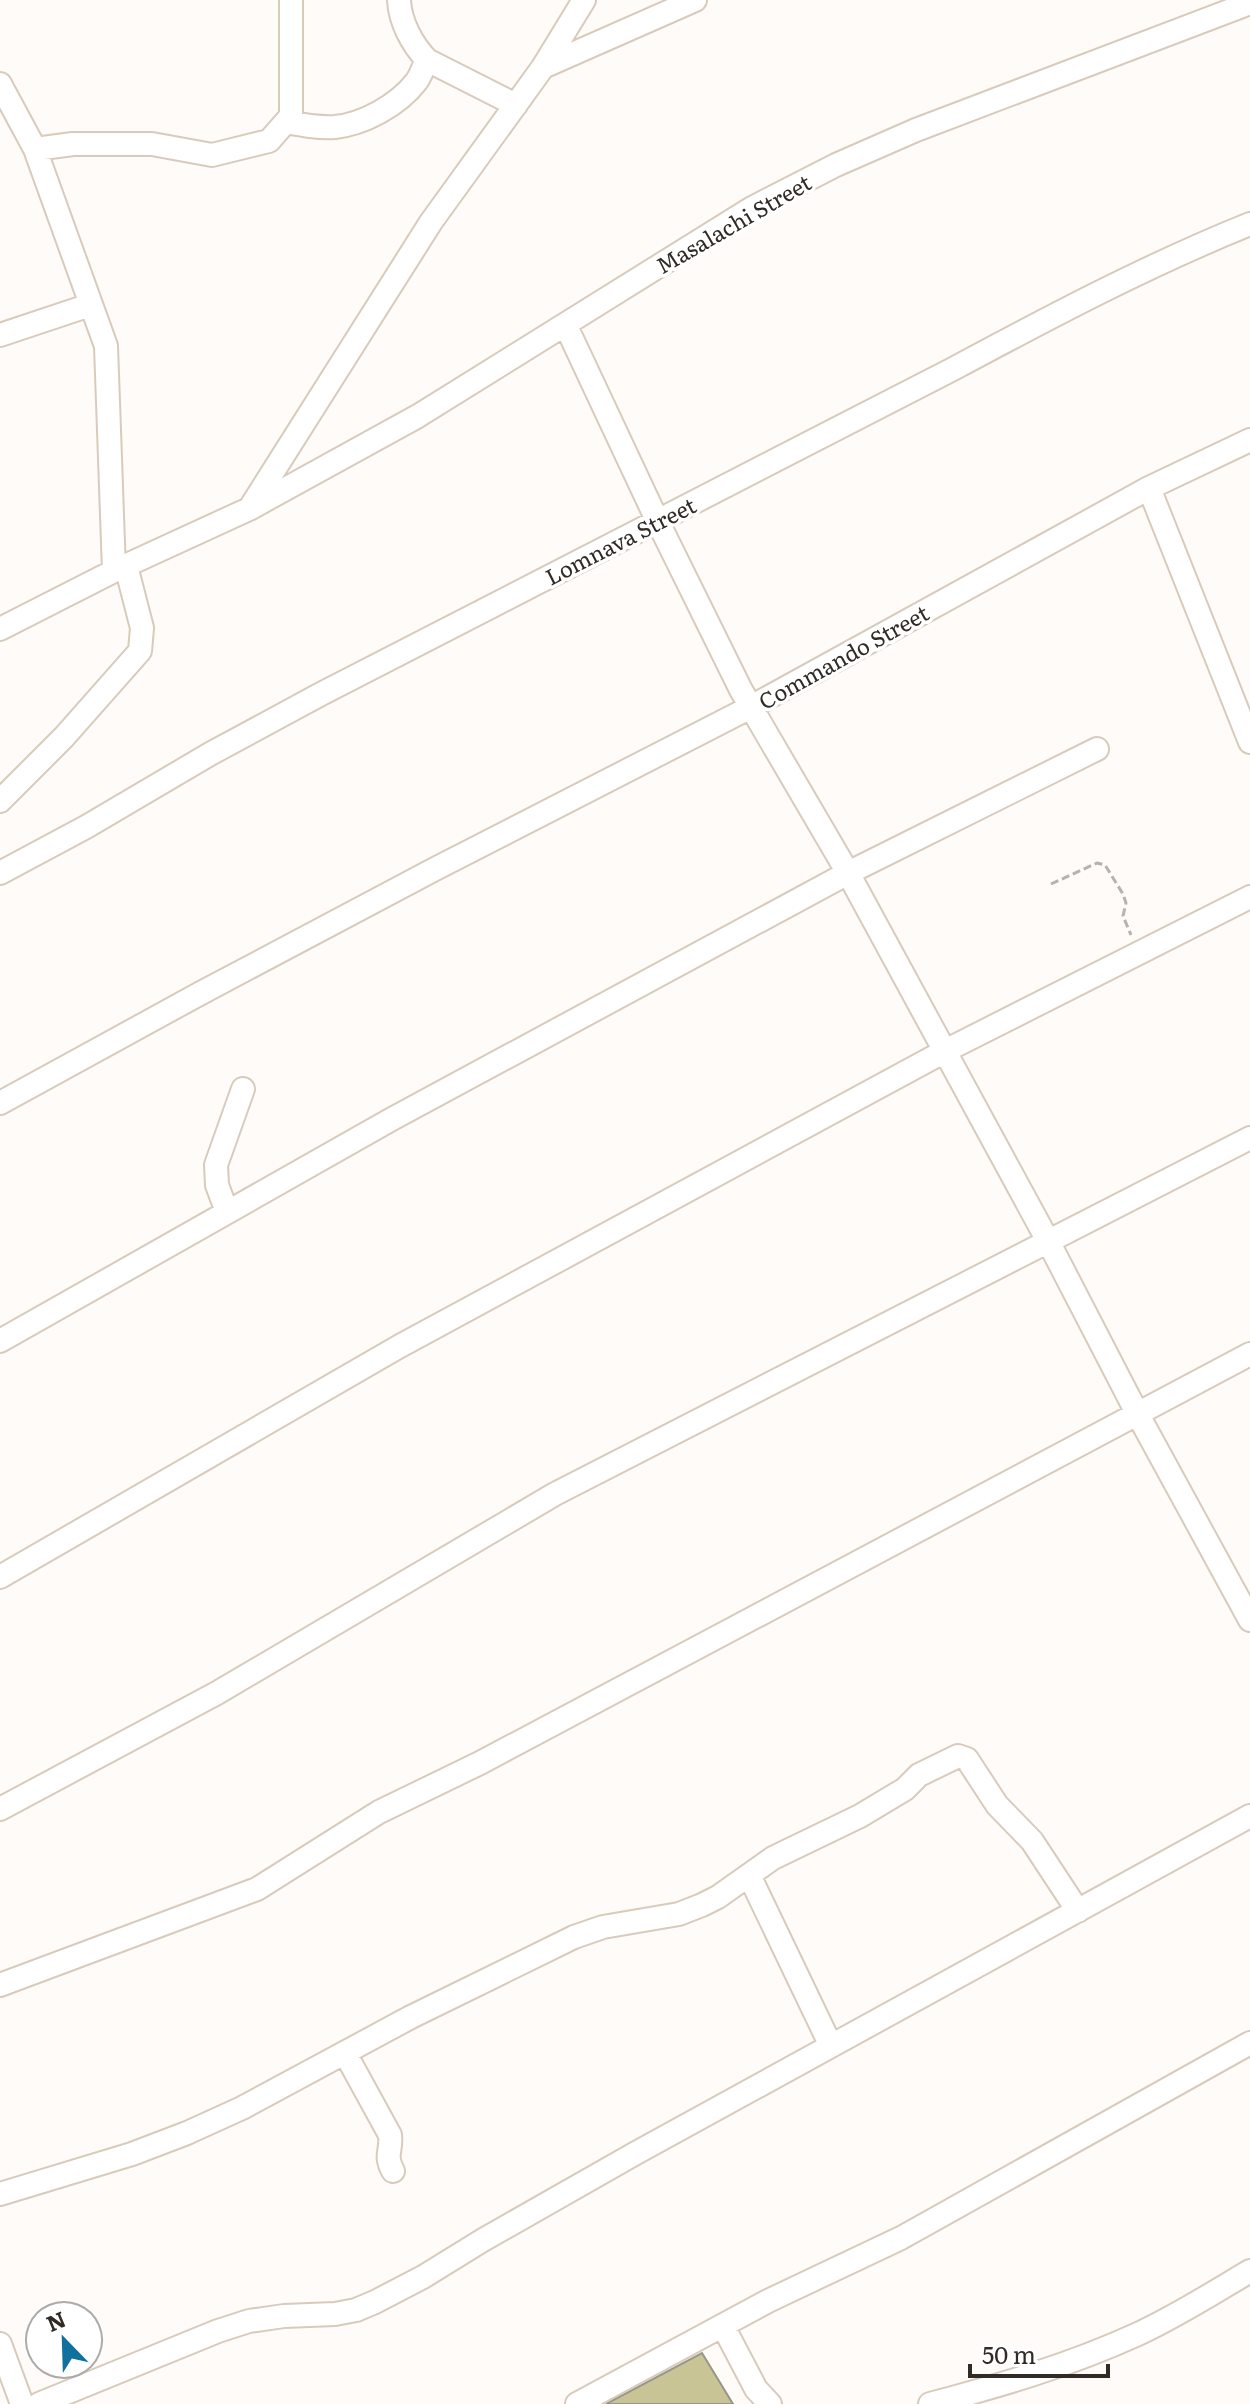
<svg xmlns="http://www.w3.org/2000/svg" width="1250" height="2404" font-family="Literata,serif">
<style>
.building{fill:#c9c496;stroke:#989685;stroke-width:2}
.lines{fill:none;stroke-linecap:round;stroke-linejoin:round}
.minor-casing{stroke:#d8cbbc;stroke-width:26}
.path{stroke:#b6b2ae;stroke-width:3;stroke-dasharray:8 4;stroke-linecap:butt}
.minor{stroke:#fff;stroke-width:22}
.labels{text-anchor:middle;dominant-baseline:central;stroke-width:7;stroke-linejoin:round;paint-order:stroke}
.street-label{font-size:22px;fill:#312b26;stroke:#fff}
</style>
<rect width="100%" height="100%" fill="#fefbf8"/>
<path class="building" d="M702,2353L733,2404H606Z"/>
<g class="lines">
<defs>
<path id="minor" d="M399,0C400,22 412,44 427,60L516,105
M543,67L695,0
M0,84L35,149L106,346L114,571
M286,122C302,125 318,128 335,127C364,124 398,105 416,82C421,76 423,67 427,60
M35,149L73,144H152L212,155L269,141L291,116V0
M566,326L657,520L741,690L848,873L1048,1241L1137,1413L1250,1620
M0,335L87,306L91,307
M1149,488L1250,742
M250,508L431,222L543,67L584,0
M0,629L114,571L249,509L418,416L752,208L836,165L916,130L1250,3
M0,801L64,737L140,651L142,628L126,566
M0,873L86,827L210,754L321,694L953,369C1050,317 1148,265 1250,224
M0,1103L201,993L435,869L751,707L1149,488L1250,440
M227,1212L217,1185L216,1165L243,1089
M0,1341L392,1119L848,873L1097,749
M0,1577L400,1346L945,1051L1250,897
M0,1809L217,1693L555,1494L1250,1138
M749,1875L831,2046
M0,1985L257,1889L379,1812L480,1763L1250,1354
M345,2053L390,2135C392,2151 384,2155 393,2171
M0,2194L132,2154L187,2133L242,2108L411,2017L574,1937L603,1927L679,1914L702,1905L718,1897L773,1858L860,1816L905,1789L919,1775L958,1756L967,1759L997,1805L1032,1841L1078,1911
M723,2326L756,2389L770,2404
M0,2344L22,2404
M39,2404L218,2331L249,2321L284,2316L335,2314L356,2310L375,2302L423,2277L483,2240L636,2153L1250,1816
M577,2404L768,2301L901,2238L1250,2043
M930,2404C1002,2385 1070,2365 1138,2334C1177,2316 1213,2293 1250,2271"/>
</defs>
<use href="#minor" class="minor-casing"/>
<path class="path" d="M1051,884L1097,863L1105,865L1123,894L1126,903L1123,916L1131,935"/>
<use href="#minor" class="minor"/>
</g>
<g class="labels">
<g class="street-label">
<text transform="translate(733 223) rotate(-30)">Masalachi Street</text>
<text transform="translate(620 540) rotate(-27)">Lomnava Street</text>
<text transform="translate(843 656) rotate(-29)">Commando Street</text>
</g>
</g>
<g transform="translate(64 2340) rotate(337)"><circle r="38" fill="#ffffff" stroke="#adaaa8" stroke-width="2"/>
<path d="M0-6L14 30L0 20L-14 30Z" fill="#11709e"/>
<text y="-12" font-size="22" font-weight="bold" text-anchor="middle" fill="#312b26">N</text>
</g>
<path d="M970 2364v12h138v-12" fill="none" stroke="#312b26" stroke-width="4"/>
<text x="982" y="2364" font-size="24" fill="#312b26" stroke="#ffffff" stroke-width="6" paint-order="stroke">50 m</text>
</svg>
